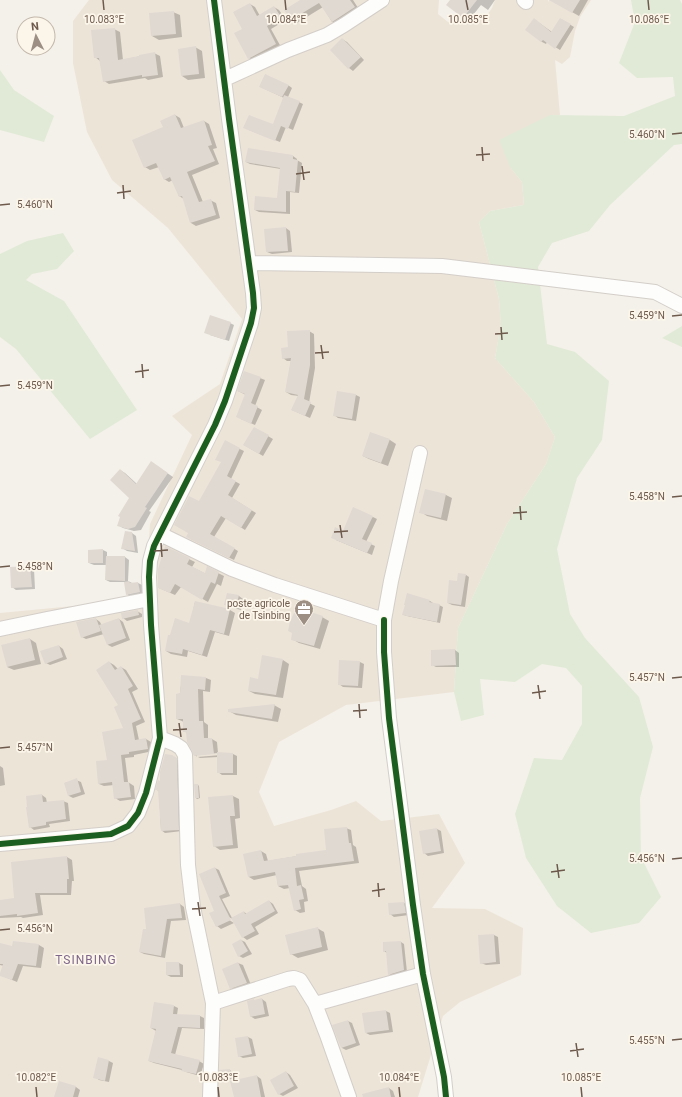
<svg xmlns="http://www.w3.org/2000/svg" width="682" height="1097" font-family="Roboto,sans-serif">
<style>
.residential{fill:#ede4d8}
.green{fill:#e1ead6}
.shadow{fill:#0003}
.building{fill:#e0d9d2}
.lines{fill:none;stroke-linecap:round;stroke-linejoin:round}
.minor-casing{stroke:#d3cec8;stroke-width:16}
.minor{stroke:#fdfdfc;stroke-width:14}
.cycleway-casing{stroke:#fcf6ea;stroke-width:8}
.cycleway{stroke:#1b5e20;stroke-width:6}
.ticks{fill:none;stroke:#6e5a4d;stroke-width:1.5}
.labels{text-anchor:middle;dominant-baseline:central;stroke-width:3.5;stroke-linejoin:round;paint-order:stroke}
.poi-label{font-size:10px;fill:#6e5a4d;stroke:#fcf6ea;text-anchor:end}
.quarter-label{font-size:12px;letter-spacing:1px;fill:#7f668b;stroke:#fcf6ea}
.ticks-label{font-size:10px;text-anchor:middle;fill:#6e5a4d;stroke:#fcf6ea;stroke-width:3.5;stroke-linejoin:round;paint-order:stroke}
</style>
<rect width="100%" height="100%" fill="#f4f1ea"/>
<path class="residential" d="M89,0H439L438,14L448,22L465,24L485,18L492,8L495,0H548V2L549,0H591L580,17L575,31L570,57L562,64L555,60L560,115H550L510,167L522,182L524,205L490,211L479,222L499,299L501,324L495,358L534,402L555,437L546,464L507,524L458,628L454,692L346,705L279,742L259,792L274,826L331,810L356,801L381,821L439,814L465,863L432,908L485,909L523,928L521,975L460,1002L443,1016L418,1097H0V613L84,605L145,597L150,524L192,435L172,416L220,384L242,319L168,228L112,180L87,132L73,63V21Z"/>
<path class="green" d="M631,0H680L682,4V144L674,145L610,205L589,231L552,243L538,267L547,344L575,352L609,381L602,440L577,478L557,549L570,614L585,638L639,697L653,747L640,798L641,857L661,897L639,923L591,933L557,906L526,858L515,814L534,758L562,760L582,724V686L566,668L542,664L515,682L480,679L484,715L461,721L454,692L458,628L507,524L546,464L555,437L534,402L495,358L501,324L499,299L479,222L490,211L524,205L522,182L510,167L499,140L550,115L624,116L675,96L673,77L637,78L619,63L635,22Z
M0,70L14,90L54,116L44,142L0,130Z
M63,233L74,251L57,269L32,274L26,280L64,301L137,410L90,439L16,349L0,337V254L27,241Z
M682,326V347L662,338Z"/>
<path class="shadow" d="M302,0H353L360,11L338,25L332,22L323,7L297,23L292,20Z
M452,0H495L488,10L481,5L469,20L463,17Z
M556,0H588L579,16L554,2Z
M250,4L255,7L260,16L274,7L279,10L286,20L271,29L281,47L254,61L249,58L244,29Z
M173,12L180,15L182,37L159,40L152,36Z
M561,19L574,27L560,50L547,42L546,44L542,42L527,30L538,22L552,32Z
M114,29L120,32L123,60L154,53L160,56L163,77L148,80L145,78L109,84L104,81L100,61L95,57Z
M342,39L347,42L364,60L353,71L349,68L331,50Z
M195,47L202,51L205,78L188,80L182,76Z
M288,85L292,88L288,97L303,104L293,130L286,127L280,142L249,130L273,126L284,98L265,89Z
M175,115L180,118L184,128L204,121L209,124L217,148L213,149L219,164L192,175L203,202L210,200L216,203L220,218L196,226L191,223L184,199L179,196L173,180L169,182L164,179L159,167L150,170L145,167L164,128Z
M293,156L297,159V160L302,163L299,193L290,192V214L259,212L255,210L278,199L281,169L250,164L246,162Z
M286,228L290,231L292,252L272,254L267,252Z
M230,323L234,325L229,341L210,335Z
M309,331L314,334L315,368L309,403L315,406L310,418L292,410L299,396L291,395L286,392L291,361H287L283,358L289,348Z
M260,378L265,380L255,406L262,410L255,425L241,419L246,395L238,391Z
M356,395L360,397L356,421L338,418L334,415Z
M254,428L273,439L263,456L244,445Z
M371,433L390,440L396,444L388,466L369,459L363,456Z
M225,442L244,451L231,479L240,484L232,498L256,513L245,530L226,518L214,537L238,551L234,560L191,539L189,533L200,503L222,462Z
M157,466L173,477L149,511L151,512L141,530L134,531L123,528L118,525L130,498L120,470L125,473L137,484Z
M426,490L446,495L452,498L447,521L427,516L421,512Z
M373,517L377,519L366,542L375,546L372,555L336,540L343,532Z
M132,533L136,536L138,553L127,551L122,548Z
M103,550L107,552V557H125L129,560L128,581L132,583H138L142,585L144,594L131,597L127,594L126,582H110L106,580L107,565H94L89,563Z
M189,559L195,562L192,567L206,574L208,568L224,576L221,586L217,584L208,602L181,587L175,595L159,588Z
M30,567L34,569L35,589L16,590L12,587L11,568Z
M466,575L469,577L465,607L452,605L448,603L458,582Z
M228,594L239,596L243,599L241,610L230,607L226,605Z
M430,601L433,603V604L439,605L443,607L440,623L407,616L404,615Z
M195,602L230,610L235,613L229,636L215,632L207,657L188,651L187,657L171,654L166,651L190,624Z
M137,611L142,614V617L127,621L123,618Z
M322,617L329,621L320,649L299,643L292,639Z
M96,619L100,622L102,626L119,619L123,622L130,640L112,647L108,645L104,634L86,639L82,637Z
M30,639L36,643L41,664L14,670L7,667Z
M59,646L63,649L67,659L50,665L46,663Z
M455,650L459,653V667H436L432,665V651Z
M283,660L289,664L283,698L255,694L249,691L259,680Z
M109,662L114,665L118,669L121,667L126,670L138,689L132,692L145,722L136,726L139,740L146,739L151,742L153,751L134,755V757L125,758L128,782L134,786L135,799L120,801L115,798L114,785L104,786L99,784L108,761L124,729Z
M360,662L364,664L362,688L343,687L339,684Z
M182,676L206,678L211,680L210,692L203,691L204,722L208,725V739H212L217,742L218,753L197,755V757L233,754L237,756V775H222L218,772V757L200,758L194,755L187,733L184,731V722L177,719Z
M274,705L281,709L278,722L236,715L229,711Z
M171,756L180,762L182,831L165,833L161,830L159,791L157,790Z
M0,766L3,768L5,785L0,786Z
M76,780L81,782L85,794L73,798L69,796L65,783Z
M198,785L199,786L200,798L197,799L196,798Z
M42,795L46,798L47,803L63,801L68,803L70,821L49,824L50,827L34,830L30,827L27,797Z
M233,796L239,799L240,818L235,819L238,848L220,850L214,846L209,798Z
M346,828L351,830L353,845L356,847L359,863L299,871L302,886L306,889L308,901L304,902L305,912L300,913L295,910L290,888L284,889L278,886L277,875L254,880L249,877L261,851L266,854L268,861L327,851Z
M437,829L441,831L444,853L428,856L424,853Z
M67,857L72,860L74,881H72L71,895H40L43,915L23,918L21,917L0,918V901L15,899Z
M215,868L219,870L230,896L222,899L232,918L244,912L247,914L269,901L273,904L278,913L255,927L259,934L247,940L243,937L234,920L227,916L226,918L234,923L221,929L217,926Z
M404,903L408,905L409,915L394,917L390,914Z
M180,904L184,907L186,920L171,921L165,958L144,954L140,952L147,930Z
M317,928L324,932L328,950L298,958L291,954Z
M494,935L498,937L500,964L486,965L481,963Z
M241,940L245,942L252,954L243,958L239,956Z
M401,942L404,944L407,972L393,976L389,974L387,953L384,951Z
M0,944L13,947L39,945L44,948L41,968L23,966L17,982L0,975L4,966L0,965Z
M167,963H179L183,965V977H171L167,975Z
M238,963L243,965L251,985L235,990L231,988Z
M262,999L266,1002L269,1016L255,1019L250,1016L255,1001Z
M174,1006L178,1008L177,1015L200,1016L204,1018V1029L182,1028L175,1055L199,1061L204,1064L200,1076L186,1072L182,1070L154,1063L149,1061L156,1031L151,1028Z
M386,1011L390,1013L393,1032L370,1035L366,1033Z
M348,1021L352,1023L360,1045L346,1050L342,1048Z
M248,1037L252,1039L256,1056L243,1058L239,1056Z
M99,1058L109,1061L113,1063L109,1082L99,1080L95,1077Z
M230,1070L231,1071L232,1079L222,1080H220Z
M286,1072L290,1075L298,1088L283,1096L279,1094Z
M257,1076L261,1079L265,1097H235Z
M60,1082L76,1087L80,1090L78,1097H55Z
M389,1088L393,1091L395,1097H379Z"/>
<path class="building" d="M300,0H350L355,7L332,22L319,3L291,20L284,10Z
M450,0H477L463,18L446,5Z
M549,0H580L572,13Z
M250,3L257,16L274,6L281,17L267,26L276,44L248,59L234,33L242,29L233,12Z
M174,11L176,34L151,36L149,13Z
M534,18L551,32L560,18L571,24L555,49L543,40L541,42L525,30Z
M115,28L118,60L139,56V55L155,52L158,75L142,77V75L103,82L99,58H94L91,30Z
M342,38L361,57L348,69L330,50Z
M196,46L199,74L181,76L178,49Z
M265,74L289,85L282,97L259,87Z
M284,95L300,101L288,129L281,126L275,141L243,128L249,115L273,124Z
M175,114L181,128L204,120L212,145L208,146L215,161L187,172L199,202L211,199L216,215L190,223L182,196L179,197L170,177L164,180L156,163L144,168L132,140L163,127L160,121Z
M248,148L293,155V159L298,160L295,192L286,191V212L254,210L255,196L277,198L280,168L245,162Z
M286,227L288,251L266,252L264,229Z
M210,315L231,322L225,340L204,333Z
M310,330V365L304,399L311,402L305,416L291,410L298,395L285,392L291,358L282,359L281,348L288,347L287,331Z
M244,371L261,377L251,403L258,406L251,424L236,417L245,394L237,391Z
M337,391L356,394L352,419L333,416Z
M254,427L269,435L259,454L243,445Z
M370,432L390,439L381,463L362,456Z
M225,440L240,448L227,476L236,481L228,495L252,510L241,528L221,516L210,534L235,548L229,558L186,537L188,533L174,525L189,496L199,501L221,462L215,460Z
M151,461L168,473L145,507L147,508L135,527L128,529L117,526L120,517L118,516L129,498L110,480L120,469L136,484Z
M425,489L446,494L441,518L419,513Z
M353,507L373,516L362,539L372,543L367,553L331,538L335,527L343,531Z
M125,531L132,532L135,551L121,549Z
M165,546L190,558L187,564L205,573L207,566L219,572L215,584L211,582L202,600L175,584L170,593L158,588V569Z
M103,549V563H88V550Z
M106,556H125V581L105,580Z
M30,566L32,587L11,588L10,567Z
M458,573L466,574L461,605L447,603L449,580L457,581Z
M129,581L130,583L138,582L140,592L126,595L124,582Z
M227,593L239,595L236,608L224,605Z
M407,593L430,600L429,602L440,604L437,622L402,615L405,605H404Z
M195,601L230,609L224,634L210,630L202,655L183,649L182,654L165,651L168,635H170L175,618L189,623Z
M299,608L323,616L314,646L291,640L292,633L288,631L290,621L294,613L298,614Z
M138,610L139,615L122,619L121,613Z
M96,618L101,631L81,638L76,622Z
M119,618L126,638L107,645L99,625Z
M30,638L35,660L7,667L1,645Z
M59,645L63,657L45,664L40,651Z
M455,649L456,665L431,666V650Z
M262,655L283,659L276,695L248,691L250,677L258,679Z
M339,660L360,661L358,686L338,685Z
M109,661L115,670L121,666L133,686L128,689L141,719L132,723L135,740L146,738L148,749L129,752V754L121,755L124,782H129L131,797L114,799L112,782L98,784L96,761L107,760L102,732L123,728L114,707L118,705L96,670Z
M181,675L206,677L205,690L198,689L199,721H203L204,738H212L214,754L194,756L192,751L187,742L186,732H183V719H176V694L180,693Z
M275,704L272,719L228,712V709Z
M217,752L233,753V773H217Z
M165,754L172,755L177,758L179,830L161,831L158,790H155L158,780L160,781V772Z
M77,778L81,792L68,796L64,783Z
M194,784H198L199,798H195Z
M42,794L43,802L64,800L66,819L46,822V825L29,828L26,807H27L26,796Z
M233,795L235,816H230L233,845L213,847L208,797Z
M347,827L349,843H351L354,861L295,868L297,886L301,885L304,899L299,900L301,909L294,911L288,885L278,886L275,872L248,877L243,854L261,850L264,861L296,856V854L326,850L324,829Z
M437,828L441,851L423,854L419,831Z
M67,856L69,879H67V893H35L38,913L17,916V914L0,916V900L14,898L11,862Z
M215,867L226,893L219,896L231,920L216,927L209,913L214,911L199,874Z
M269,900L275,911L251,924L255,931L242,938L231,918L244,911L245,914Z
M404,902L406,913L389,915L388,903Z
M180,903L182,918L167,919L161,956L139,952L143,929H146L144,908Z
M318,927L322,947L290,955L285,935Z
M494,934L496,962L480,964L478,935Z
M241,939L248,951L238,957L232,944Z
M13,941L39,944L36,966L18,964L12,980L0,976V973L3,964H0V943L12,946Z
M401,941L404,970L388,975L386,951L383,952V942Z
M166,962H179L180,975H166Z
M238,962L247,983L230,989L222,969Z
M262,998L265,1014L250,1017L247,1001L254,999V1000Z
M154,1002L174,1005L173,1014L200,1015V1028L178,1027L171,1053L200,1060L196,1074L181,1071L182,1069L148,1061L156,1029L150,1028Z
M386,1010L389,1030L365,1033L362,1013Z
M348,1020L356,1043L341,1048L332,1025Z
M248,1036L252,1054L238,1057L235,1038Z
M98,1057L109,1060L105,1081L93,1078Z
M230,1069L231,1078L219,1080V1070Z
M286,1071L294,1086L278,1095L270,1080Z
M257,1075L261,1097H234L230,1081Z
M59,1081L76,1086L73,1097H54Z
M389,1087L391,1097H363L362,1094Z"/>
<g class="lines">
<defs>
<path id="minor" d="M524,0L526,2
M225,79L288,50L327,35L344,25L382,0
M249,263L442,266L655,292L682,306
M160,534L232,569L275,585L384,620L391,581L420,453
M384,620V652L389,718L413,905L423,974L444,1077L446,1097
M0,629L47,619L150,599
M160,738L175,744L181,748L185,755L188,865L193,907L213,1003L210,1097
M0,844L111,834L128,826L138,813L146,793L160,738L151,625L149,577L150,561L154,546L160,534L215,425L225,401L251,323L254,308L253,293L229,119L214,0
M213,1003L288,979L294,978L300,980L315,1004L327,1035L349,1097
M315,1004L423,974"/>
</defs>
<use href="#minor" class="minor-casing"/>
<use href="#minor" class="minor"/>
<defs>
<path id="cycleway" d="M384,620V652L389,718L413,905L423,974L444,1077L446,1097
M0,844L111,834L128,826L138,813L146,793L160,738L151,625L149,577L150,561L154,546L160,534L215,425L225,401L251,323L254,308L253,293L229,119L214,0"/>
</defs>
<use href="#cycleway" class="cycleway-casing"/>
<use href="#cycleway" class="cycleway"/>
</g>
<path class="ticks" d="M103,0L104,10M285,0L286,10M466,0L468,10M648,0L649,10M672,134L682,133M482,147L483,161M476,155L490,154M302,166L304,180M296,174L310,172M123,185L124,199M117,193L131,191M0,205L10,204M672,316L682,315M501,327L502,340M495,334L508,333M321,345L323,359M315,353L329,352M142,364L143,378M135,372L149,370M0,386L10,385M672,497L682,496M520,506L521,520M513,513L527,512M340,525L342,538M334,532L348,531M161,543L162,557M154,551L168,550M0,567L10,566M672,678L682,677M538,685L540,699M532,693L546,691M359,704L360,718M353,711L367,710M179,723L181,737M173,730L187,729M0,748L10,747M672,859L682,858M557,864L559,878M551,872L565,870M378,883L379,897M372,891L385,889M198,902L200,916M192,909L206,908M0,930L10,929M672,1040L682,1039M576,1043L578,1057M570,1051L584,1049M36,1087L37,1097M218,1087L219,1097M399,1087L400,1097M581,1087L582,1097"/>
<defs>
<symbol id="office-pin" viewBox="-11 -11 22 30"><path d="M0 17L-7.5 6A9.5 9.5 0 1 1 7.5 6Z" fill="#9d8f84" stroke="#fcf6ea"/><path d="M-6-3h4V-5.5h4V-3h4V5H-6ZM-1-4.5V-3h2v-1.5ZM-6 0V1H6V0Z" fill="#fff"/></symbol>
</defs>
<g fill-rule="evenodd">
<use href="#office-pin" x="293" y="598" width="22" height="30"/>
</g>
<g class="labels">
<g class="poi-label">
<text x="290" y="603">poste agricole<tspan x="290" dy="12">de Tsinbing</tspan></text>
</g>
<g class="quarter-label">
<text x="86" y="960">TSINBING</text>
</g>
</g>
<g class="ticks-label">
<text x="104" y="23">10.083°E</text>
<text x="286" y="23">10.084°E</text>
<text x="468" y="23">10.085°E</text>
<text x="649" y="23">10.086°E</text>
<text x="647" y="138">5.460°N</text>
<text x="35" y="208">5.460°N</text>
<text x="647" y="319">5.459°N</text>
<text x="35" y="389">5.459°N</text>
<text x="647" y="500">5.458°N</text>
<text x="35" y="570">5.458°N</text>
<text x="647" y="681">5.457°N</text>
<text x="35" y="751">5.457°N</text>
<text x="647" y="862">5.456°N</text>
<text x="35" y="932">5.456°N</text>
<text x="647" y="1044">5.455°N</text>
<text x="36" y="1081">10.082°E</text>
<text x="218" y="1081">10.083°E</text>
<text x="399" y="1081">10.084°E</text>
<text x="581" y="1081">10.085°E</text>
</g>
<g transform="translate(36 36) rotate(354)"><circle r="19" fill="#fcf6ea" stroke="#c3b8ab"/>
<path d="M0-3L7 15L0 10L-7 15Z" fill="#9d8f84"/>
<text y="-6" font-size="11" font-weight="bold" text-anchor="middle" fill="#6e5a4d">N</text>
</g>
</svg>
